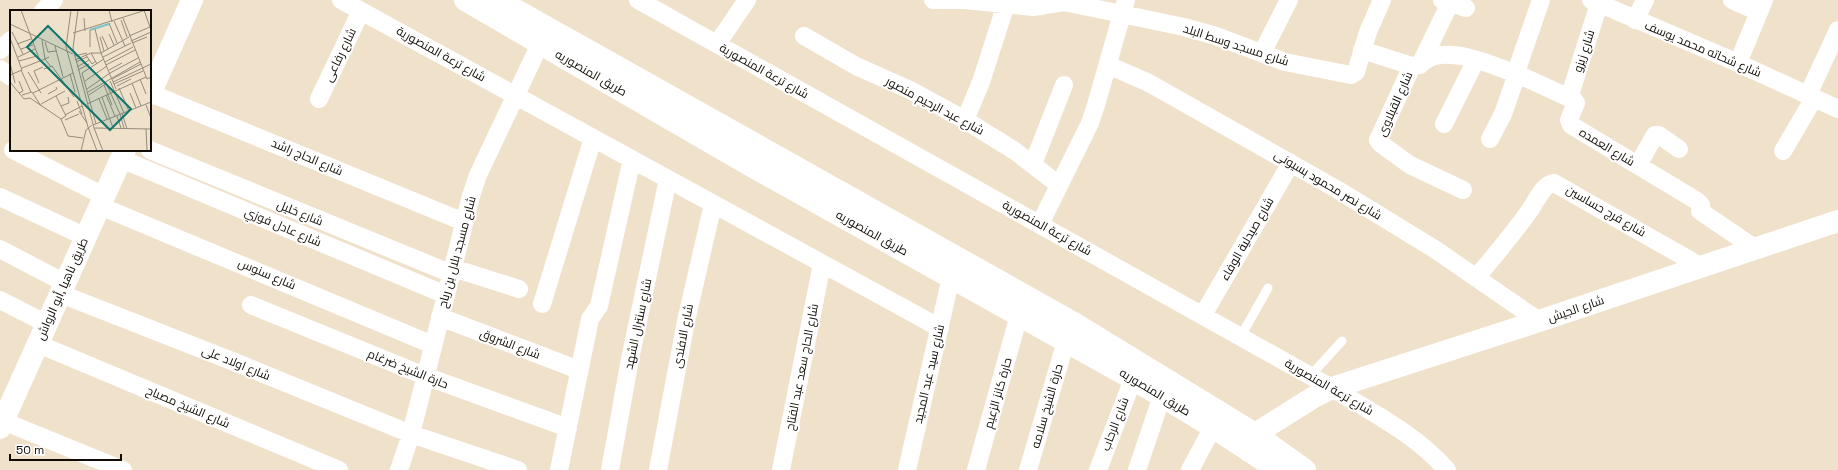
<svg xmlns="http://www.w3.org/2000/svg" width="1838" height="470" font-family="'Space Grotesk',Cairo,sans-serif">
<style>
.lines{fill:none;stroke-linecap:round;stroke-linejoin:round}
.service{stroke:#fff;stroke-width:9}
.minor{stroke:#fff;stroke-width:18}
.tertiary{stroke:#fff;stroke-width:22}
.secondary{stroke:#fff;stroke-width:22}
.labels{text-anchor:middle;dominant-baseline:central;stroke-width:4;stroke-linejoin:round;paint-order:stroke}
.street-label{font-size:12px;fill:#100c05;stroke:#fff}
.inset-river{fill:none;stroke:#7cc2c6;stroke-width:2}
.inset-road{fill:none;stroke:#968c7c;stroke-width:1}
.view{fill:#0f766e;fill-opacity:0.15;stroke:#0f766e;stroke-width:2}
.inset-edge{fill:none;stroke:#100c05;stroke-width:2}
</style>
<rect width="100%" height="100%" fill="#f0e1cb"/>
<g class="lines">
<path class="service" d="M1241,336L1268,288
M1311,375L1342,341"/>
<path class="minor" d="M341,0L940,328
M638,0L1332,388C1373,413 1415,434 1447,470
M933,0H965L1033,7L1064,2L1184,27L1216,36L1285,62L1351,75L1356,72L1368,32L1382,0
M1442,0L1466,8
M1541,0L1517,69V74L1574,100L1576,103L1569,120L1571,125L1697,201L1701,205L1700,211L1756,249
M1591,0L1738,63L1838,109
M1732,0L1759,12
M43,11L54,0
M1635,20L1645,0
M804,36L856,66L910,90L965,120L1015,151L1059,185
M717,44L747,0
M0,50L11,40
M1362,50L1412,66C1422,66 1427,57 1435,56C1460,50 1494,66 1517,74L1503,114L1490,139
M1262,53L1289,0
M1738,63L1764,0
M1108,65L1149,83L1338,190L1436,250L1539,321
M1420,65L1450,3
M1412,66L1378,140L1381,144L1410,165L1463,190
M0,69L11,77
M150,93L464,222
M1808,95L1838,30
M1569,98L1599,4
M319,99L361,11
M965,120L981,82L1006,4
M1444,124L1476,60
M13,150L104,196
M150,150L452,274
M1783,151L1814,98
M121,159L446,295
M1033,164L1064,85
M1638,165L1655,135H1659L1679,149
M0,197L86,237
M100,206L433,345
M1040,224L1090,123L1096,105L1126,0
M0,249L65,283
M453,268L519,289
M1476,278C1495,255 1515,232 1532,207C1537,199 1544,184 1554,183L1702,267
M61,294L237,363L411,434L518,470
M0,300L47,324
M542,304L593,138
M251,305L425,376L568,428
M1203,315L1291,163
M440,317L579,370
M38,344L339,470
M3,421L123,470
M399,470L411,434L471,196L478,175L540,44
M559,470L590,319L599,306L632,159
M610,470L630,359L668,179
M658,470L686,321L713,204
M781,470L822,264
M907,470L951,277
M976,470L1019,315
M1028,470L1066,341
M1098,470L1133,379
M1137,470L1162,396
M1190,470L1213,427"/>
<path class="tertiary" d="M150,94L192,0
M0,428L125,150
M1255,434L1314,397L1332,388L1539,321L1838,221"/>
<path class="secondary" d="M465,0L753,167L1133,379L1213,427L1278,470
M498,0L1072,322L1255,434L1305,470"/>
</g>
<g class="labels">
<g class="street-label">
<text transform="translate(1236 45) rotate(18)">شارع مسجد وسط البلد</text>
<text transform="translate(1703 49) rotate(23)">شارع شحاته محمد يوسف</text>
<text transform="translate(1584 51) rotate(-72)">شارع زيزو</text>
<text transform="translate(441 54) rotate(29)">شارع ترعة المنصورية</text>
<text transform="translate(340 55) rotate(-64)">شارع رفاعى</text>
<text transform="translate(764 71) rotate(29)">شارع ترعة المنصورية</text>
<text transform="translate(591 73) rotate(30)">طريق المنصوريه</text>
<text transform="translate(1395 104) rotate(-66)">شارع القبلاوى</text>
<text transform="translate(935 106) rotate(28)">شارع عبد الرحيم منصور</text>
<text transform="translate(1607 147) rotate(31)">شارع العمده</text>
<text transform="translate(307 157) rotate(23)">شارع الحاج راشد</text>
<text transform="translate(1328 185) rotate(31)">شارع نصر محمود بسيونى</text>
<text transform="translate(1606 211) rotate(30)">شارع فرج حساسين</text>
<text transform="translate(300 213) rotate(22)">شارع خليل</text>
<text transform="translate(283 227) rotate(23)">شارع عادل فوزي</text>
<text transform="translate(1047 228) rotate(29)">شارع ترعة المنصورية</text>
<text transform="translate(872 233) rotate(29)">طريق المنصوريه</text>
<text transform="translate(1247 239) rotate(-60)">شارع صيدلية الوفاء</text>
<text transform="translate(457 252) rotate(-75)">شارع مسجد بلال بن رباح</text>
<text transform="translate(267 274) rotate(23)">شارع سنوس</text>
<text transform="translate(62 289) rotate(-66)">طريق ناهيا ,أبو الرواش</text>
<text transform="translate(1576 309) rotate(-19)">شارع الجيش</text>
<text transform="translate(638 324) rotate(-78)">شارع سنترال الشهد</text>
<text transform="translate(683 336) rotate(-79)">شارع الافندى</text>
<text transform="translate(510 344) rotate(21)">شارع الشروق</text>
<text transform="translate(236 363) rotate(22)">شارع اولاد على</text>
<text transform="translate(802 367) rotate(-79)">شارع الحاج سعد عبد الفتاح</text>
<text transform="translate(408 369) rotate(22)">حارة الشيخ ضرغام</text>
<text transform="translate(929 374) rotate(-77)">شارع سيد عبد المجيد</text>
<text transform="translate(1329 387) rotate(30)">شارع ترعة المنصورية</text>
<text transform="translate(1155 392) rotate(31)">طريق المنصوريه</text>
<text transform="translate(998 393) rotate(-74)">حارة كانز الزعيم</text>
<text transform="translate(1047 406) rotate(-74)">حارة الشيخ سلامه</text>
<text transform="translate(188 407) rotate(23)">شارع الشيخ مصباح</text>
<text transform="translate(1115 424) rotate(-69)">شارع الرحاب</text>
</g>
</g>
<g transform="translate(10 10)">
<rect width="141" height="141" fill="#f0e1cb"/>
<path class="inset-river" d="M80,20L99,14"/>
<path class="inset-road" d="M11,0L30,51M61,0L56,37L78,117L87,141M68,0L63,38L84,118L93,141M99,0L102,12M134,0L141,20M74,8L75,21M113,8L137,69L141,67M111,10L117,27M104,11L115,36M99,13L107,33M0,14L63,44M85,19L91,43M80,20V37M2,22L13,44M63,23L136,0M99,24L104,35M92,26L98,39M119,26L140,17M90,27L94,41M0,28L12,60L0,65M121,31L141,22M35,32L38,42L46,41M122,33L137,27M7,34L21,29M45,36L53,67M11,39L23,35M91,43L106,79M76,45L82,54L86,51M64,46L77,43M8,47L25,39M39,47L35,49L41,57M93,47L121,33M65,50L81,43M9,51L27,46M66,52L77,47M95,52L123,37M0,53L5,73M87,54L81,43H91L119,27M96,55L125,40M67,57L79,50M12,58L35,49L32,30M34,59L42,56L64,87M11,60L21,82M68,60L79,54M99,60L112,53M18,62L31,83M72,63L86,114M72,63L94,49M100,63L128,48M60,64L65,82M102,69L131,54M130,69L136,84M9,71L13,81L9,83M75,71L97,56M100,71L114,103M0,72L14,89L20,88L51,109L58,126L73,128M103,72L141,54M29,73L24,61L33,57M96,73L110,104M122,73L131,96M104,74L133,61M94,75L102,95M107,76L121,69M109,78L119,101M77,79L100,63M78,82L130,52M23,83L63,63M120,83L126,98M38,84L47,79L46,77M12,85L22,82L31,96M79,85L97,73M96,85L105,106M46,86L56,106L51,109M92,87L103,118M89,89L97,109M67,91L72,104M31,94L55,81M77,94L136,67M136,95L141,108M51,96L59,93L58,87M69,101L77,113M112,103L117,119M110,104L114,118M55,105L72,96M107,106L111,118M55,110L69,104M83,115L141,92M84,118L141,119M136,119L137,141M71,141L76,120L82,115"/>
<path class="view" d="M38,16L121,99L100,120L17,37Z"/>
<rect width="141" height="141" class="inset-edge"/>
</g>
<path d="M10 454v6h111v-6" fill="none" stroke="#100c05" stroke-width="2"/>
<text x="16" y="454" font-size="12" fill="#100c05" stroke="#ffffff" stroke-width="3" paint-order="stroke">50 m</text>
</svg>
